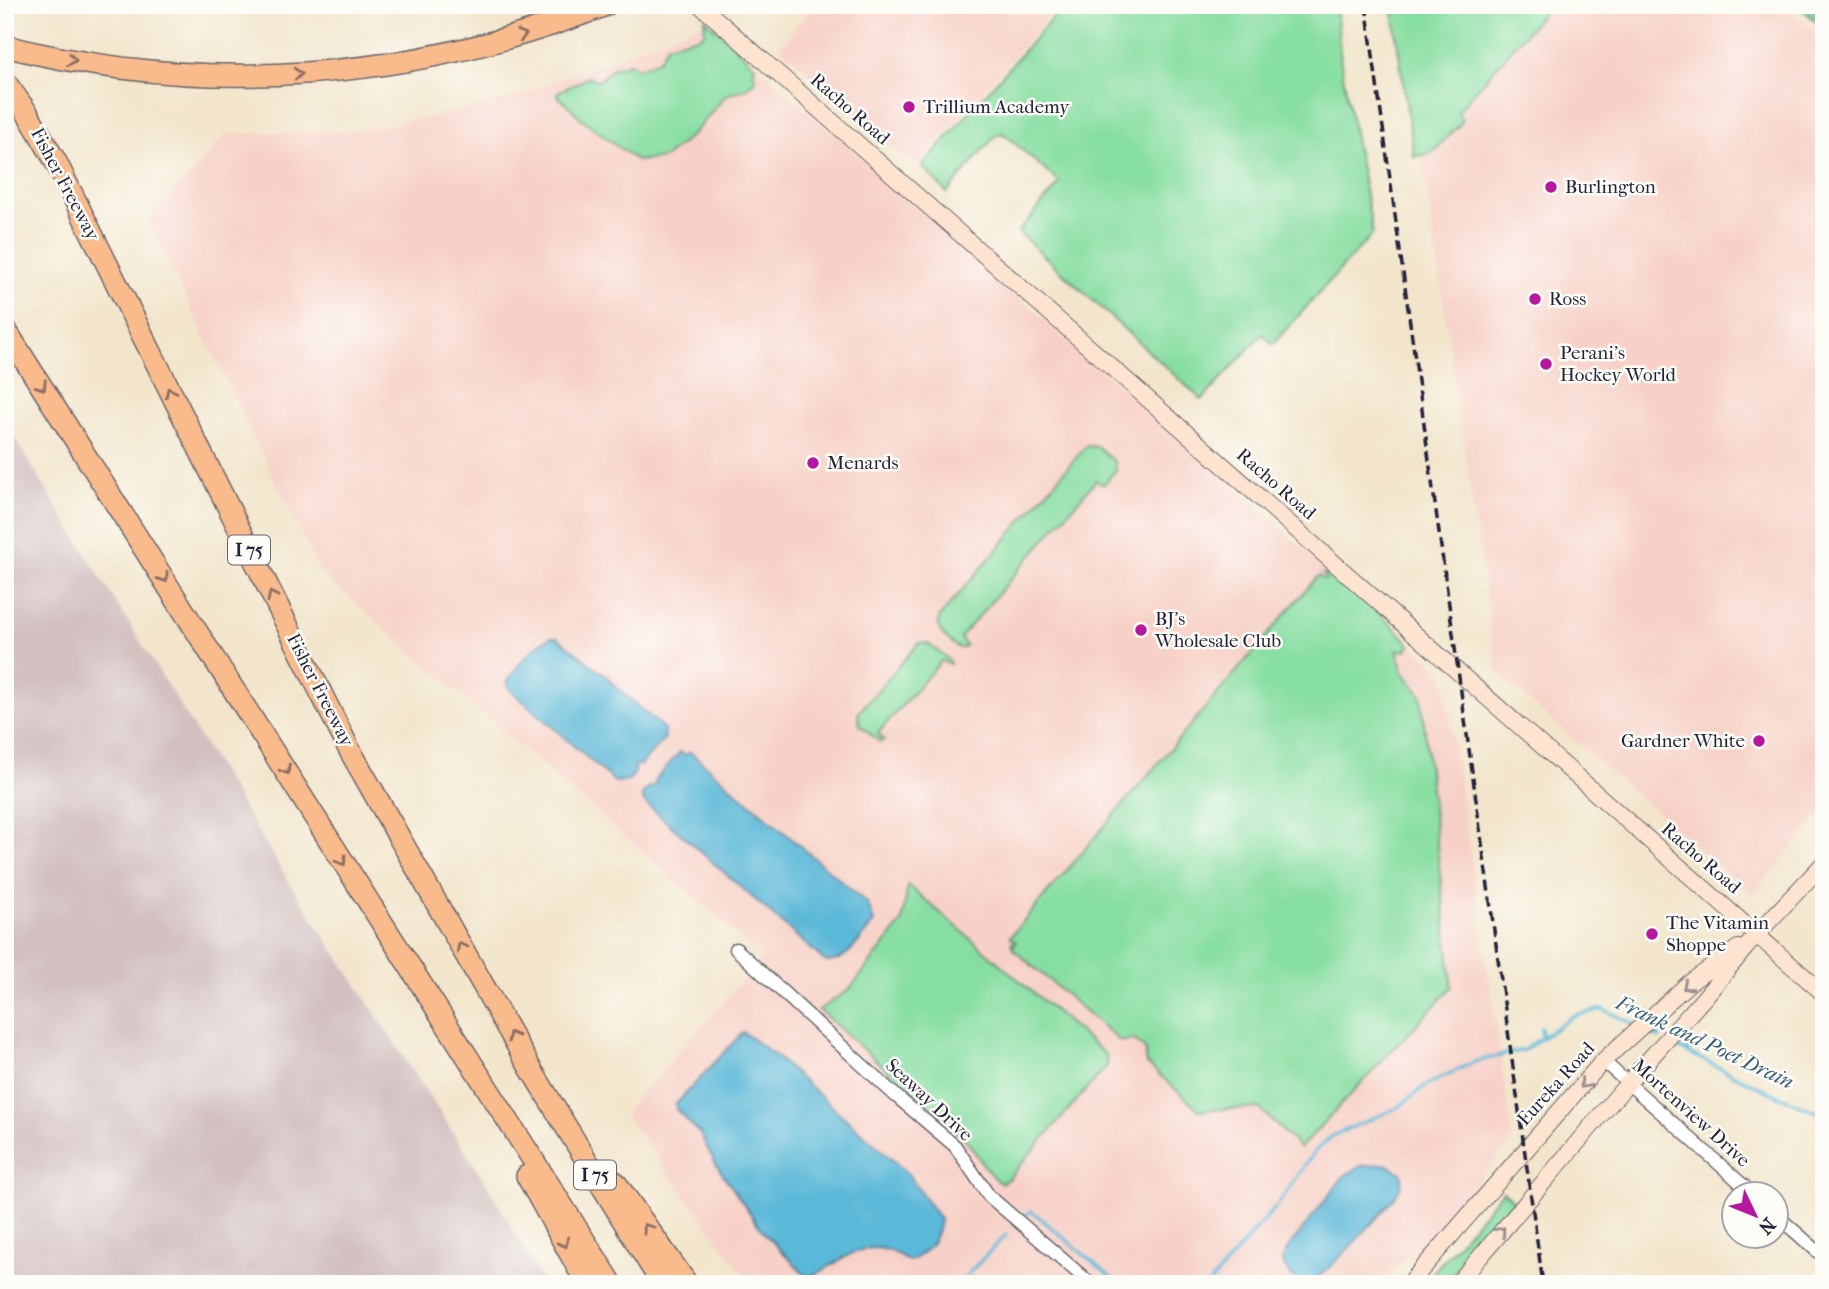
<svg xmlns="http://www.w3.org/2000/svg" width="1829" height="1289" font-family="'IM FELL French Canon',serif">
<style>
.built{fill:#f7d1c7}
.industrial{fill:#d2bfc0}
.green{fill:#87dea2;stroke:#54806e;stroke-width:2}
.forest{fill:#6dbd88;stroke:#487062;stroke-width:2}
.water{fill:#5ab8d8;stroke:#3e6d8a;stroke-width:2}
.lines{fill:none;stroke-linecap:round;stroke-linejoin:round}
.stream{stroke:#5ab8d8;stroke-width:3.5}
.street-casing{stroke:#6b666d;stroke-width:15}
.secondary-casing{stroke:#6b666d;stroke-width:18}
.highway-casing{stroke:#6b666d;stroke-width:24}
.street{stroke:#fff;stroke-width:12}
.secondary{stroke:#fde4d1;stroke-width:16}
.highway{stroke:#fabb8c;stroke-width:21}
.rail{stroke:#22223b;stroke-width:3.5;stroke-dasharray:10 5;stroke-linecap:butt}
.oneway{stroke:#8e6e64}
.oneway2{stroke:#9a8d8e}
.poi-dot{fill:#b5179e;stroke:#fdfcf7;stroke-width:2.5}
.labels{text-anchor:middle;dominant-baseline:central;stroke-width:5;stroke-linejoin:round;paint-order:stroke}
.shield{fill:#fdfcf7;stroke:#646373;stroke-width:2}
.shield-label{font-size:18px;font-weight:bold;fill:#22223b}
.poi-label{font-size:19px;fill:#22223b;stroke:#fdfcf7;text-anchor:start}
.street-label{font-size:19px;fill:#22223b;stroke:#fdfcf7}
.water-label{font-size:21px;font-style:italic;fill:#385e7a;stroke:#fdfcf7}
</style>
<rect width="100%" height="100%" fill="#fdfcf7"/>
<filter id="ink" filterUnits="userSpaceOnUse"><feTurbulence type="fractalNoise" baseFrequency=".0143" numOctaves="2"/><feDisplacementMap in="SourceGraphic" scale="14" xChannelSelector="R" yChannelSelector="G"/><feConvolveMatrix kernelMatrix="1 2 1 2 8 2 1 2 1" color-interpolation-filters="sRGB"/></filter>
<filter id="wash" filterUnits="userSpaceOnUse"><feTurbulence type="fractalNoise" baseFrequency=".00686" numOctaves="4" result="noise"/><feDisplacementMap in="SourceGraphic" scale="28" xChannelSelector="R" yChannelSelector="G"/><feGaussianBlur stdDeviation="1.57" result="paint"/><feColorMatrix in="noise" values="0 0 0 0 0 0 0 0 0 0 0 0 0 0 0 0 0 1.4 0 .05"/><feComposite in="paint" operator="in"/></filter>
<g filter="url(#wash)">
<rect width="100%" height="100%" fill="#f2e5cb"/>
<path class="built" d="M816,5H1059L916,167L779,47Z
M1550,5H1786L1824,39V811L1752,895L1497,672L1421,150Z
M707,22L1443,672L1513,1139L1424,1245L1396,1266L1380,1284H751L624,1113L763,957L320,572L148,221L226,134L350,131L428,118L515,97Z"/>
<path class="industrial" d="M5,423L291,885L488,1186L545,1284H5Z"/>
<path class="green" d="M1064,5H1336L1341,64L1373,233L1273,344L1262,334L1202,400L1018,232L1060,183L1003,133L995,136L947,193L922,166Z
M1392,5H1550L1458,111L1462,122L1433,152L1414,157Z
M705,19L755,66L753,72L756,79L747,88L726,95L693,134L664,158L637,161L582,119L558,96V92L589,77L599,81L611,69L630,63L639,68L659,60L667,45L701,36L704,32Z
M1086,446L1098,447L1115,462L1116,470L1103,485L1096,480L960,638L966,645L963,648H959C948,639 933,632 940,616Z
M1323,574L1338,577L1400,633L1410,645L1406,651L1397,650L1403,672L1421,695L1452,987L1300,1148L1259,1108L1199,1110L1147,1064L1145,1060L1146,1050L1132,1038L1129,1041H1120L1014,950L1011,942L1014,945L1016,942L1010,937L1316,578L1319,576L1325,580L1327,578Z
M919,643H927L949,660L950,664L941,661L878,733L884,740L880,742L860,725L858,713Z
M908,885L1106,1055L1107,1066L1008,1179L1001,1183C991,1180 975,1150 965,1139L819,1010L850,989L902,922Z
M1503,1191L1514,1201L1444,1284H1423Z"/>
<path class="forest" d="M1797,5H1824V29Z"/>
<path class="water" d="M550,637H557L599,671H602L613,684L664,729L665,738L640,766L637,764L634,767L635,773L628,781L615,782L510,690L507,683C515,667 534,646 550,637Z
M680,752L685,755L690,752L868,904L874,922C862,936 845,966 825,961L644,802L642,795L649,787L655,786L656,779Z
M743,1032L774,1055L907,1173L940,1219C938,1239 928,1253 909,1261C882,1243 864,1244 837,1262C826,1268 819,1274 807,1277L764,1233L717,1166L700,1134L676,1109V1104Z
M1385,1164L1402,1173C1402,1179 1402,1185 1399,1189C1391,1205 1322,1280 1308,1283C1297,1286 1285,1269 1282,1260L1286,1251L1344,1176L1361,1166Z"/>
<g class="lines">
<path class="stream" d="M1541,1028L1542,1038
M1646,1030L1660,1038
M1670,1044L1776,1095L1824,1115
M1688,1052L1689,1043
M1025,1215L1032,1211L1119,1284
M958,1284L1006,1235
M1209,1284L1279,1203L1315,1151L1332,1136L1397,1108L1425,1086L1474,1062L1524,1050L1573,1016L1602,1009L1636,1025"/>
</g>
</g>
<g filter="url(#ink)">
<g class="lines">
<defs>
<path id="street" d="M736,949L896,1096L955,1146L989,1196L1091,1284
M1603,1061L1753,1194
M1776,1215L1824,1257"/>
<path id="secondary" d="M700,5L1824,994
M1409,1284L1603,1061L1688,984L1738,948
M1457,1284L1628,1083L1704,998L1757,934L1824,863"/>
<path id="highway" d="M5,46C205,97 415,80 606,5
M5,82L28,114L56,162L349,749L529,1066L662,1284
M5,329C208,647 407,967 612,1284
M527,1176L587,1284
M615,1182L687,1284"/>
</defs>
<use href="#street" class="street-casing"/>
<use href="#secondary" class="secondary-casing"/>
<use href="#highway" class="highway-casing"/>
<use href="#street" class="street"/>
<use href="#secondary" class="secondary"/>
<use href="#highway" class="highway"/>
<path class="rail" d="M1366,5L1543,1284"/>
</g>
<defs><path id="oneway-chevron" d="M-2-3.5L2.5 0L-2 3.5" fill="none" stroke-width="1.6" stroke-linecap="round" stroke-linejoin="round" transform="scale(1.75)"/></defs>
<g class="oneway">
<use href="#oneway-chevron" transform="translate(522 35) rotate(-17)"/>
<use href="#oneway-chevron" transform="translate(72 60) rotate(10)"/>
<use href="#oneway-chevron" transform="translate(298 74) rotate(-3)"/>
<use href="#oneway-chevron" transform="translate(42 386) rotate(57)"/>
<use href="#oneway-chevron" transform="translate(170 392) rotate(-116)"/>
<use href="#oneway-chevron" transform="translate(164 578) rotate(57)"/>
<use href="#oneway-chevron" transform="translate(272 596) rotate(-116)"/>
<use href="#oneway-chevron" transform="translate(286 770) rotate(58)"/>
<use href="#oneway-chevron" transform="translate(342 861) rotate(58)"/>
<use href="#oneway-chevron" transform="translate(461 947) rotate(-120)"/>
<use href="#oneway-chevron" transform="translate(512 1036) rotate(-119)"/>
<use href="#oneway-chevron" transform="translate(647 1228) rotate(-126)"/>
<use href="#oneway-chevron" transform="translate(564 1243) rotate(61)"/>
</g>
<g class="oneway2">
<use href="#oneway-chevron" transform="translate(1687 986) rotate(141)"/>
<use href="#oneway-chevron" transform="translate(1584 1084) rotate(131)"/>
<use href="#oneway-chevron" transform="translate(1501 1231) rotate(-50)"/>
</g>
</g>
<g class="poi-dot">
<circle cx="909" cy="107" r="7"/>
<circle cx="1551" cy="187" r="7"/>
<circle cx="1535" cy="299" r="7"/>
<circle cx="1546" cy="364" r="7"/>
<circle cx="813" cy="463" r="7"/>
<circle cx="1141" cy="630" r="7"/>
<circle cx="1759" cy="741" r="7"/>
<circle cx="1652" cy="934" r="7"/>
</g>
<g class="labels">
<g class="shield">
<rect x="228" y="535.5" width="42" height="29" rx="5"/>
<rect x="574" y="1160.5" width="42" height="29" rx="5"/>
</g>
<g class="shield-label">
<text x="249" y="550">I 75</text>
<text x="595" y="1175">I 75</text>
</g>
<g class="poi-label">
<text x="923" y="107">Trillium Academy</text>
<text x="1565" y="187">Burlington</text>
<text x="1549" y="299">Ross</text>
<text x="1560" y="353">Perani's<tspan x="1560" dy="22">Hockey World</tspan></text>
<text x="827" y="463">Menards</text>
<text x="1155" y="619">BJ's<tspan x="1155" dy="22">Wholesale Club</tspan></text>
<text x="1745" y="741" text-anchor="end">Gardner White</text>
<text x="1666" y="923">The Vitamin<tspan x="1666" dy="22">Shoppe</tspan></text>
</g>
<g class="street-label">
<text transform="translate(850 109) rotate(41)">Racho Road</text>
<text transform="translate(65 184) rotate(62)">Fisher Freeway</text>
<text transform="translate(1276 484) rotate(41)">Racho Road</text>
<text transform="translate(320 690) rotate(63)">Fisher Freeway</text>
<text transform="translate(1701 858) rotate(41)">Racho Road</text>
<text transform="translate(1556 1084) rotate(-48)">Eureka Road</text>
<text transform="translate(929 1100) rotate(43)">Seaway Drive</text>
<text transform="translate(1691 1113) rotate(42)">Mortenview Drive</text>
</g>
<g class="water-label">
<text transform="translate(1705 1042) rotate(25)">Frank and Poet Drain</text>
</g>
</g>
<rect width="1829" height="1289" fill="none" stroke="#fdfcf7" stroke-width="28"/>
<g transform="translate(1755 1215) rotate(133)"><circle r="33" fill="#fdfcf7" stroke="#a5a5ac" stroke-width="2"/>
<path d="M0-5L12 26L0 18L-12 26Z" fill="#b5179e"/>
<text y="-10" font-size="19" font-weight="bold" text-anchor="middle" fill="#22223b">N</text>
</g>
</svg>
